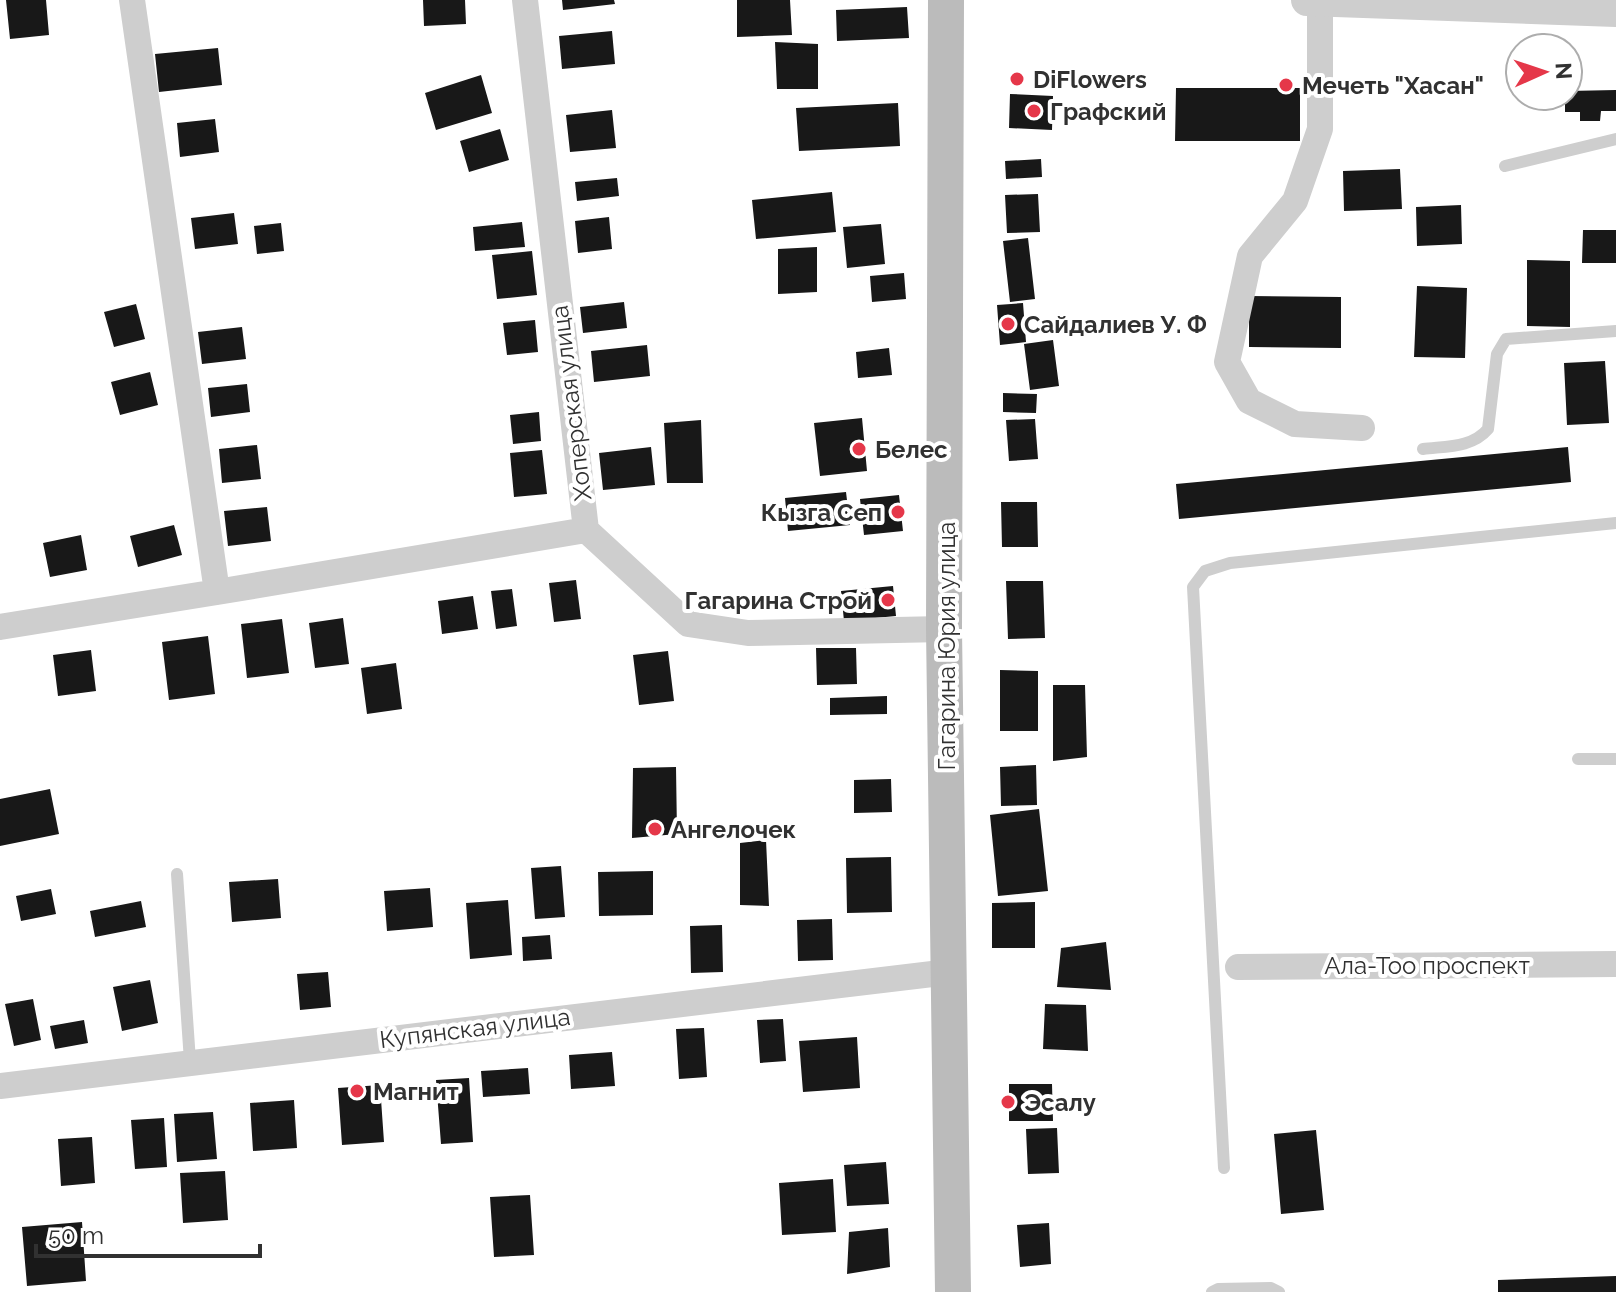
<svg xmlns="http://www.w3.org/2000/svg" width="1616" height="1292" font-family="Raleway,sans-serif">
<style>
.building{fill:#181818}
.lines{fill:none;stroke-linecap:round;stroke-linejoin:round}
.service{stroke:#cecece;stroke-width:12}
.minor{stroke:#cecece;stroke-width:26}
.tertiary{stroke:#cecece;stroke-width:32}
.secondary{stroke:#bbb;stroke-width:36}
.poi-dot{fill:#e53749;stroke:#fff;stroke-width:3}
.labels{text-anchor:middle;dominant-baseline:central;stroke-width:8;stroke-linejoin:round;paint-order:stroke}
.poi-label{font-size:24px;font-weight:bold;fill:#313131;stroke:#fff;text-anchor:start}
.street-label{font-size:24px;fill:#313131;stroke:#fff}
</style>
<rect width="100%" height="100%" fill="#fff"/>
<path class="building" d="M6,0H46L49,35L10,39Z
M423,0H465L466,24L424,26Z
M562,0H614L615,4L563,10Z
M737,0H790L792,35L737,37Z
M907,7L909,38L837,41L836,10Z
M612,31L615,64L562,69L559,36Z
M775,42L818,44V89H777Z
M218,48L222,85L159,92L155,54Z
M481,75L492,113L436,130L425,93Z
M1176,88H1300V141H1175Z
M1616,90V111H1601L1600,121H1580V112H1565V96H1568V91Z
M1010,94L1053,96L1052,130L1009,128Z
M898,103L900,146L799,151L796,108Z
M612,110L616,148L570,152L566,115Z
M215,119L219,152L180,157L177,123Z
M500,129L509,160L469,172L460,141Z
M1041,159L1042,177L1006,179L1005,161Z
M1400,169L1402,209L1344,211L1343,171Z
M617,178L619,196L577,201L575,182Z
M832,192L836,232L756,239L752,200Z
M1038,194L1040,232L1007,233L1005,195Z
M1461,205L1462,244L1417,246L1416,207Z
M234,213L238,244L195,249L191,218Z
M609,217L612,249L578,253L575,221Z
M522,222L525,247L475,251L473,227Z
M281,223L284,251L257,254L254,226Z
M881,224L885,264L847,268L843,227Z
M1583,230H1616V263H1582Z
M1028,238L1035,299L1010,302L1003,241Z
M817,247V292L778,294V249Z
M532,251L537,295L497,299L492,255Z
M1527,260L1570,261V327L1527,326Z
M904,273L906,299L872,302L870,276Z
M1417,286L1467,288L1465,358L1414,357Z
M1249,296L1341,297V348L1249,347Z
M624,302L627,328L583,333L580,307Z
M1023,303L1026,342L1000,345L997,305Z
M136,304L145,339L114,347L104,312Z
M535,320L538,352L507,355L503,323Z
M242,327L246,359L202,364L198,332Z
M1053,340L1059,386L1030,390L1024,344Z
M647,345L650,376L594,382L591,351Z
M889,348L892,375L858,378L856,352Z
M1605,361L1609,423L1567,425L1564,363Z
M150,372L158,405L120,415L111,382Z
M247,384L250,412L211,417L208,388Z
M1003,393L1037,394L1036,413L1003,412Z
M539,412L541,441L513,444L510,415Z
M862,418L867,471L820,476L814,423Z
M1035,419L1038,459L1009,461L1006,420Z
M701,420L703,483H667L664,423Z
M257,445L261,479L222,483L219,449Z
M651,447L655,485L603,490L599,453Z
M1568,447L1571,482L1179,519L1176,484Z
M542,450L547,494L514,497L510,453Z
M846,492L850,525L788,531L785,498Z
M899,495L903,531L864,535L860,499Z
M1001,502H1037L1038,547H1002Z
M267,507L271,541L228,546L224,511Z
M174,525L182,555L138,567L130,536Z
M81,535L87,570L50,577L43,543Z
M576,580L581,619L554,622L549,583Z
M1006,581H1043L1045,638L1008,639Z
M893,586L896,616L844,621L841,591Z
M512,589L517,626L496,629L491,591Z
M473,596L478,629L442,634L438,601Z
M343,618L349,664L315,668L309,623Z
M282,619L289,673L247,678L241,624Z
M208,636L215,694L169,700L162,642Z
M816,648H856L857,684L817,685Z
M91,650L96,691L58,696L53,655Z
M668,651L674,701L639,705L633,655Z
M396,663L402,709L367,714L361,668Z
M1000,670L1038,671V731H1000Z
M1053,685H1085L1087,757L1053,761Z
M887,696V714L830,715V698Z
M1036,765L1037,805L1001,806L1000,767Z
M676,767L677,834L632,838L633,768Z
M891,779L892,812L854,813V780Z
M50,789L59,834L0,846V799Z
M1039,809L1048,891L998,896L990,815Z
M766,840L769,906L740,905V843Z
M891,857L892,912L847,913L846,858Z
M561,866L565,917L535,919L531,868Z
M653,871V915L599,916L598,872Z
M278,879L281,918L232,922L229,882Z
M430,888L433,927L387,931L384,891Z
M51,889L56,914L21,921L16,896Z
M508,900L512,955L470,959L466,903Z
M141,901L146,927L95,937L90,911Z
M1035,902V948H992V903Z
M832,919L833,960L798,961L797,920Z
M722,925L723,972L691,973L690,926Z
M550,935L552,959L523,961L522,937Z
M1106,942L1111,990L1057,987L1061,948Z
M328,972L331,1007L300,1010L297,974Z
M150,980L158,1023L122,1031L113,987Z
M33,999L41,1040L14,1046L5,1004Z
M1045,1004L1086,1005L1088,1051L1043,1049Z
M783,1019L786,1061L760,1063L757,1020Z
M84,1020L88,1043L55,1049L50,1026Z
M704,1028L707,1077L679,1079L676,1029Z
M857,1037L860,1088L803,1092L799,1041Z
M612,1052L615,1086L571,1089L569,1055Z
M528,1068L530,1094L483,1097L481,1071Z
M469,1078L473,1142L441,1144L436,1080Z
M1009,1084H1052L1053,1121H1009Z
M380,1085L384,1142L342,1145L338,1088Z
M294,1100L297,1148L253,1151L250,1103Z
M213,1112L217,1159L177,1162L174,1114Z
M164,1118L167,1167L135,1169L131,1120Z
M1057,1128L1059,1173L1028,1174L1026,1129Z
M1316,1130L1324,1210L1281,1214L1274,1134Z
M92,1137L95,1183L61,1186L58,1139Z
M886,1162L889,1204L847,1206L844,1165Z
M225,1171L228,1220L183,1223L180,1173Z
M833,1179L836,1232L782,1235L779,1183Z
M530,1195L534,1255L494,1257L490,1197Z
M82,1222L86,1281L27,1286L22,1227Z
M1049,1223L1051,1264L1020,1267L1017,1225Z
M888,1228L890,1267L847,1274L849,1232Z
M1616,1276V1292H1498V1280Z"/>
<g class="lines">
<path class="service" d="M1505,166L1616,139
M1423,449C1446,446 1472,448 1488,429L1497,354L1506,339L1616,331
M1578,759H1616
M177,874L190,1061
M1224,1168L1193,587L1205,571L1230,563L1616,523
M1212,1292L1218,1289L1271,1288L1279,1292"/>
<path class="minor" d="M1320,0V129L1295,201L1250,256L1227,362L1249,401L1295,424L1362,428
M586,530L688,624L748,633L944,629
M217,592L586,530L525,0
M0,627L217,592L132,0
M1238,967L1616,964
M0,1086L949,972"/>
<path class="tertiary" d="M1307,0L1616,11"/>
<path class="secondary" d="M946,0L944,629L953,1292"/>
</g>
<g class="poi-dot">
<circle cx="1017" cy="79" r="8"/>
<circle cx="1286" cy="85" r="8"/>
<circle cx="1034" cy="111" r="8"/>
<circle cx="1008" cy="324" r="8"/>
<circle cx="859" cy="449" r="8"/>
<circle cx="898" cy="512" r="8"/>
<circle cx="888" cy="600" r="8"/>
<circle cx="655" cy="829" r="8"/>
<circle cx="357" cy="1091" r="8"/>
<circle cx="1008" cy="1102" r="8"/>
</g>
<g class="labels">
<g class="poi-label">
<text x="1033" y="79">DiFlowers</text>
<text x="1302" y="85">Мечеть "Хасан"</text>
<text x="1050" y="111">Графский</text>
<text x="1024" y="324">Сайдалиев У. Ф</text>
<text x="875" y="449">Белес</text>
<text x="882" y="512" text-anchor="end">Кызга Сеп</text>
<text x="872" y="600" text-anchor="end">Гагарина Строй</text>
<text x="671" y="829">Ангелочек</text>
<text x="373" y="1091">Магнит</text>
<text x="1024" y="1102">Эсалу</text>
</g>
<g class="street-label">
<text transform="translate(571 403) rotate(-97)">Хоперская улица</text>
<text transform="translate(946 646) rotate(-90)">Гагарина Юрия улица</text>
<text x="1427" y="965">Ала-Тоо проспект</text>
<text transform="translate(475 1028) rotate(-7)">Купянская улица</text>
</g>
</g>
<g transform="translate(1544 72) rotate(87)"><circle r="38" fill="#ffffff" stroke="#adadad" stroke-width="2"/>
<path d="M0-6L14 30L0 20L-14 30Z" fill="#e53749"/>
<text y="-12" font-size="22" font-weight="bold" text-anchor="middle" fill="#313131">N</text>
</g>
<path d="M36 1244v12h224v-12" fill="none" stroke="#313131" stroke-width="4"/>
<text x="48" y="1244" font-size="24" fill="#313131" stroke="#ffffff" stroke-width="6" paint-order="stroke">50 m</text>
</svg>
